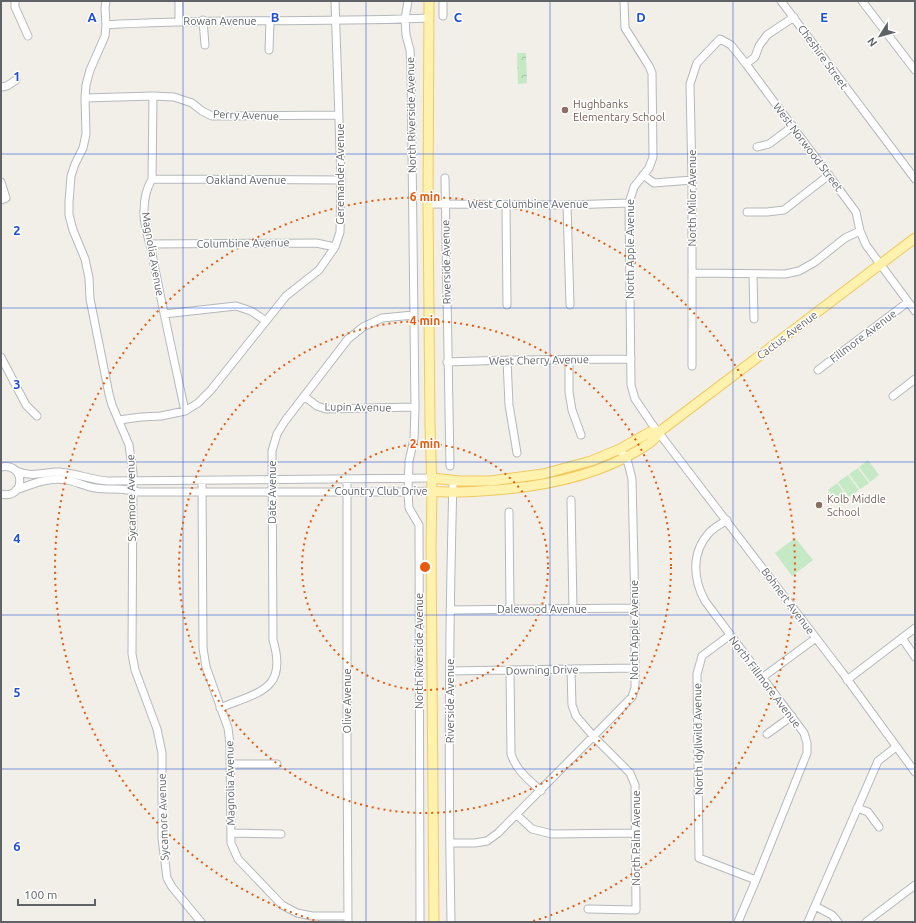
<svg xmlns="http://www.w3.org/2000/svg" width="916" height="923" font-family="Ubuntu,sans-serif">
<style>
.forest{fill:url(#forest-crowns)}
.pitch{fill:#c5e8c5}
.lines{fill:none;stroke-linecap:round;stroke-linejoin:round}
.minor-casing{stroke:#b5b8bc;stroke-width:9}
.major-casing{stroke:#f2c960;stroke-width:11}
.minor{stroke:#fff;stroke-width:7}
.major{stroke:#fff2af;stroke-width:9}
.grid{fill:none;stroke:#1d4ed8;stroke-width:1;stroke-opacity:0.55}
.ring{fill:none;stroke:#e8590c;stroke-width:2;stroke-dasharray:2 4}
.education-dot{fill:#8d6e63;stroke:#fff;stroke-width:1.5}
.labels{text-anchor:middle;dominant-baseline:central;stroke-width:3;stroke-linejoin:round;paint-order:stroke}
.street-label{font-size:11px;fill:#5f6368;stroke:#fff}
.education-label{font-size:11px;fill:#785e54;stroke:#fff;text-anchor:start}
.grid-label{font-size:13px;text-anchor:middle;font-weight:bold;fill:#1d4ed8;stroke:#fff;stroke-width:3;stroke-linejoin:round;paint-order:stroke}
.centre{fill:#e8590c;stroke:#fff;stroke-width:2}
.ring-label{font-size:12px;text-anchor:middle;font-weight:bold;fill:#e8590c;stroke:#fff;stroke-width:3;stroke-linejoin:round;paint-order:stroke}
</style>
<defs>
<pattern id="forest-crowns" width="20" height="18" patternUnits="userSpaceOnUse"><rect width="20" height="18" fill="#c5e8c5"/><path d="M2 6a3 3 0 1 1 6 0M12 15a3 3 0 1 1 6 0" fill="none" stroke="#a3c0a4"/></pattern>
</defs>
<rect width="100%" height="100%" fill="#f1efe8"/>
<path class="forest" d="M517,53H526L527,83L518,84Z"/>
<path class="pitch" d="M868,460L879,475L870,482L859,467Z
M858,468L869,483L860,489L849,474Z
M848,475L859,490L849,497L838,482Z
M837,483L848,498L839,505L828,490Z
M795,538L813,560L792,576L775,553Z"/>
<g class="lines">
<defs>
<path id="minor" d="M15,1V7L28,36
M106,1L105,8L106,25L105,36L90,70L86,85L85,98L86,134L83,148L75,164L71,176L69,202V215L73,230L85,259L89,278L90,299L109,394L112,405L129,445L133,473L132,654L135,670L157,729L162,753V838L167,878L172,887L201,922
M408,1L405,19L406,35L410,50L411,67L415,407L414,439L409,461L408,492L409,508L419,525L420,922
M443,1V16
M624,1L625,28L649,66L652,73L653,157L649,168L634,187L629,203L631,385L635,399L652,424L842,672L915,772
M781,1L915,179
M862,1L915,70
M203,20L205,45
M179,21V1
M106,25C214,18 321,23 429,18
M269,50L270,21
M746,64L755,57L759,46L767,35L794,17
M1,87L7,86L16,80
M153,96L152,179C146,189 144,200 144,211C143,227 151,243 153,259C163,310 174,360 185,411
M85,98L153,96L174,97L192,103L202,111L212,116L339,115
M757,147L769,144L793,126
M643,175L654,183L692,180
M445,178L450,466
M152,179L341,180
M1,182L6,198L1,200
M428,204L567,205L629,203
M506,205L507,305
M567,205L570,305
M747,212H767L784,210L829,175
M151,244L316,243L335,247
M692,273L785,274L799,271L815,262L845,238L860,231
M753,274L754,319
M164,314L236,306L251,311L266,321
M1,357L26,405L37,416
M507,360L509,405L517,453
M569,360V392L572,410L581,435
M447,362L507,360L631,359
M692,366V180L690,84L697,63L720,39L731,45L746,64L856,212L860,231L866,245L915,311
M818,370L908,302
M304,396L317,406L326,409L415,407
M893,396L915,379
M119,420L141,417L161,416L185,411L198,403L211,390L286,296L319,270L335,247L340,232L341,180L335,1
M1,467C26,462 26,500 1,494
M16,471C33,478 43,472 59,472C76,473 91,480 108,481L432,478
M347,480V748L348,922
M202,481L203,648L206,667L228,728L230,744L231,843L238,859L282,905L297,913L312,916H348
M16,490C34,483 52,476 71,481C79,483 87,487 95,488C110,490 124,488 139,492H408L432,491
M571,500L573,609
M509,512L510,609
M727,520C721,524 713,528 709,533C691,553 693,579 705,601L804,733L807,743V753L756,880L738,922
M450,610L635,608
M730,635L702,656L697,674L699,858L756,880
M902,638L915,657
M510,670L511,754C516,770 529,780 541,791
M571,670L572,705L576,716L594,737L630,773L635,785L636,910L588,909
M450,671L634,668
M763,677L816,638
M847,680L915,628
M220,708C259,692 288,690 273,640L272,451L277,434L285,421L348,339L363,327L382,318L414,315
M767,734L792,716
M230,764H277
M857,808L868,812L879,827
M517,815L532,829L552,834L636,833
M231,833L281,834
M451,843H475L487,841L498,833L632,697L635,688V608L632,479L628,463L620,449
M815,906L832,915L838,922
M451,922C448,775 449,628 453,481
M808,922L878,761L896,747
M866,922L915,885"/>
<path id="major" d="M429,1L428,204L430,424L432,491L431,545L434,922
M432,478L460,481H490L543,474L591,461L620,449L650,432H659
M432,491C449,493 465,492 481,491C534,488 591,479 637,451C646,445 654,442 659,432L915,238"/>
</defs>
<use href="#minor" class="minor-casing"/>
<use href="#major" class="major-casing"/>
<use href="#minor" class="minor"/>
<use href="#major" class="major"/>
</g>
<path class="grid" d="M183,1V922M366,1V922M550,1V922M733,1V922M1,154H915M1,308H915M1,462H915M1,615H915M1,769H915"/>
<g class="ring">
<circle cx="425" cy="567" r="123"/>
<circle cx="425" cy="567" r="246"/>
<path d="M320 922A370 370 0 1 1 530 922"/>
</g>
<g class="education-dot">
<circle cx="565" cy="110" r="4"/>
<circle cx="819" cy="505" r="4"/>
</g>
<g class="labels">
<g class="street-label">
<text x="220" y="21">Rowan Avenue</text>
<text transform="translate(823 57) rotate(54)">Cheshire Street</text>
<text transform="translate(246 115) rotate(2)">Perry Avenue</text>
<text transform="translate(411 115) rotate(-91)">North Riverside Avenue</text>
<text transform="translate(808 147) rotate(53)">West Norwood Street</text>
<text transform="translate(340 174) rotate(-90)">Geremander Avenue</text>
<text x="246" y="180">Oakland Avenue</text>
<text transform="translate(692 198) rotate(-90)">North Milor Avenue</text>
<text x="528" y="204">West Columbine Avenue</text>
<text transform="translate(243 243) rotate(-1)">Columbine Avenue</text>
<text transform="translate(630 249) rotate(-90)">North Apple Avenue</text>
<text transform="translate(153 254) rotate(80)">Magnolia Avenue</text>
<text transform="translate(446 262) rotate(-91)">Riverside Avenue</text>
<text transform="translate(787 335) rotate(-37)">Cactus Avenue</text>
<text transform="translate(863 336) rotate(-37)">Fillmore Avenue</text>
<text transform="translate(539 360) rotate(-1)">West Cherry Avenue</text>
<text transform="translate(358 407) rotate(1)">Lupin Avenue</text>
<text x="381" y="491">Country Club Drive</text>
<text transform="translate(272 492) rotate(-90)">Date Avenue</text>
<text transform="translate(131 498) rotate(-91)">Sycamore Avenue</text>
<text transform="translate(788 601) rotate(53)">Bohnert Avenue</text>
<text x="542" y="609">Dalewood Avenue</text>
<text transform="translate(634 630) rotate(-90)">North Apple Avenue</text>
<text transform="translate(419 651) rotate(-90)">North Riverside Avenue</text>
<text transform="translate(542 670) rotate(-1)">Downing Drive</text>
<text transform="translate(765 682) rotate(53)">North Fillmore Avenue</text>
<text transform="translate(347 701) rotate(-90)">Olive Avenue</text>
<text transform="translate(450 701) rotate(-90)">Riverside Avenue</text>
<text transform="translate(698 739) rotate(-91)">North Idyllwild Avenue</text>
<text transform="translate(230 783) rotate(-91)">Magnolia Avenue</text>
<text transform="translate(163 817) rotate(-92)">Sycamore Avenue</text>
<text transform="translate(636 838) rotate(-90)">North Palm Avenue</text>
</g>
<g class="education-label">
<text x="573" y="104">Hughbanks<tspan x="573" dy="13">Elementary School</tspan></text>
<text x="827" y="499">Kolb Middle<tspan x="827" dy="13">School</tspan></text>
</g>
</g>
<g class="grid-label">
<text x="92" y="22">A</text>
<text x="275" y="22">B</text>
<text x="458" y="22">C</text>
<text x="641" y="22">D</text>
<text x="824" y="22">E</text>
<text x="17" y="81">1</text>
<text x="17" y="235">2</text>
<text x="17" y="389">3</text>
<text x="17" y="543">4</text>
<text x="17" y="697">5</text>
<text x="17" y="851">6</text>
</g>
<circle cx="425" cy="567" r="6" class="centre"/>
<g class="ring-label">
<text x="425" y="201">6 min</text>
<text x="425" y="325">4 min</text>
<text x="425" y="448">2 min</text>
</g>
<rect width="916" height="923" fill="none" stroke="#5f6368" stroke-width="4"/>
<g transform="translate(880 36) rotate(233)" stroke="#ffffff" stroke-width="3" paint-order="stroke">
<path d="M0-3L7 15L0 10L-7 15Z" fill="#5f6368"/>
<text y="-6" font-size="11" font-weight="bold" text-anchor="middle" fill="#5f6368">N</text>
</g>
<path d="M18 899v6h77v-6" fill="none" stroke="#5f6368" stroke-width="2"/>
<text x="24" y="899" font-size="12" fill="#5f6368" stroke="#ffffff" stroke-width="3" paint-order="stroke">100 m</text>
</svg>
